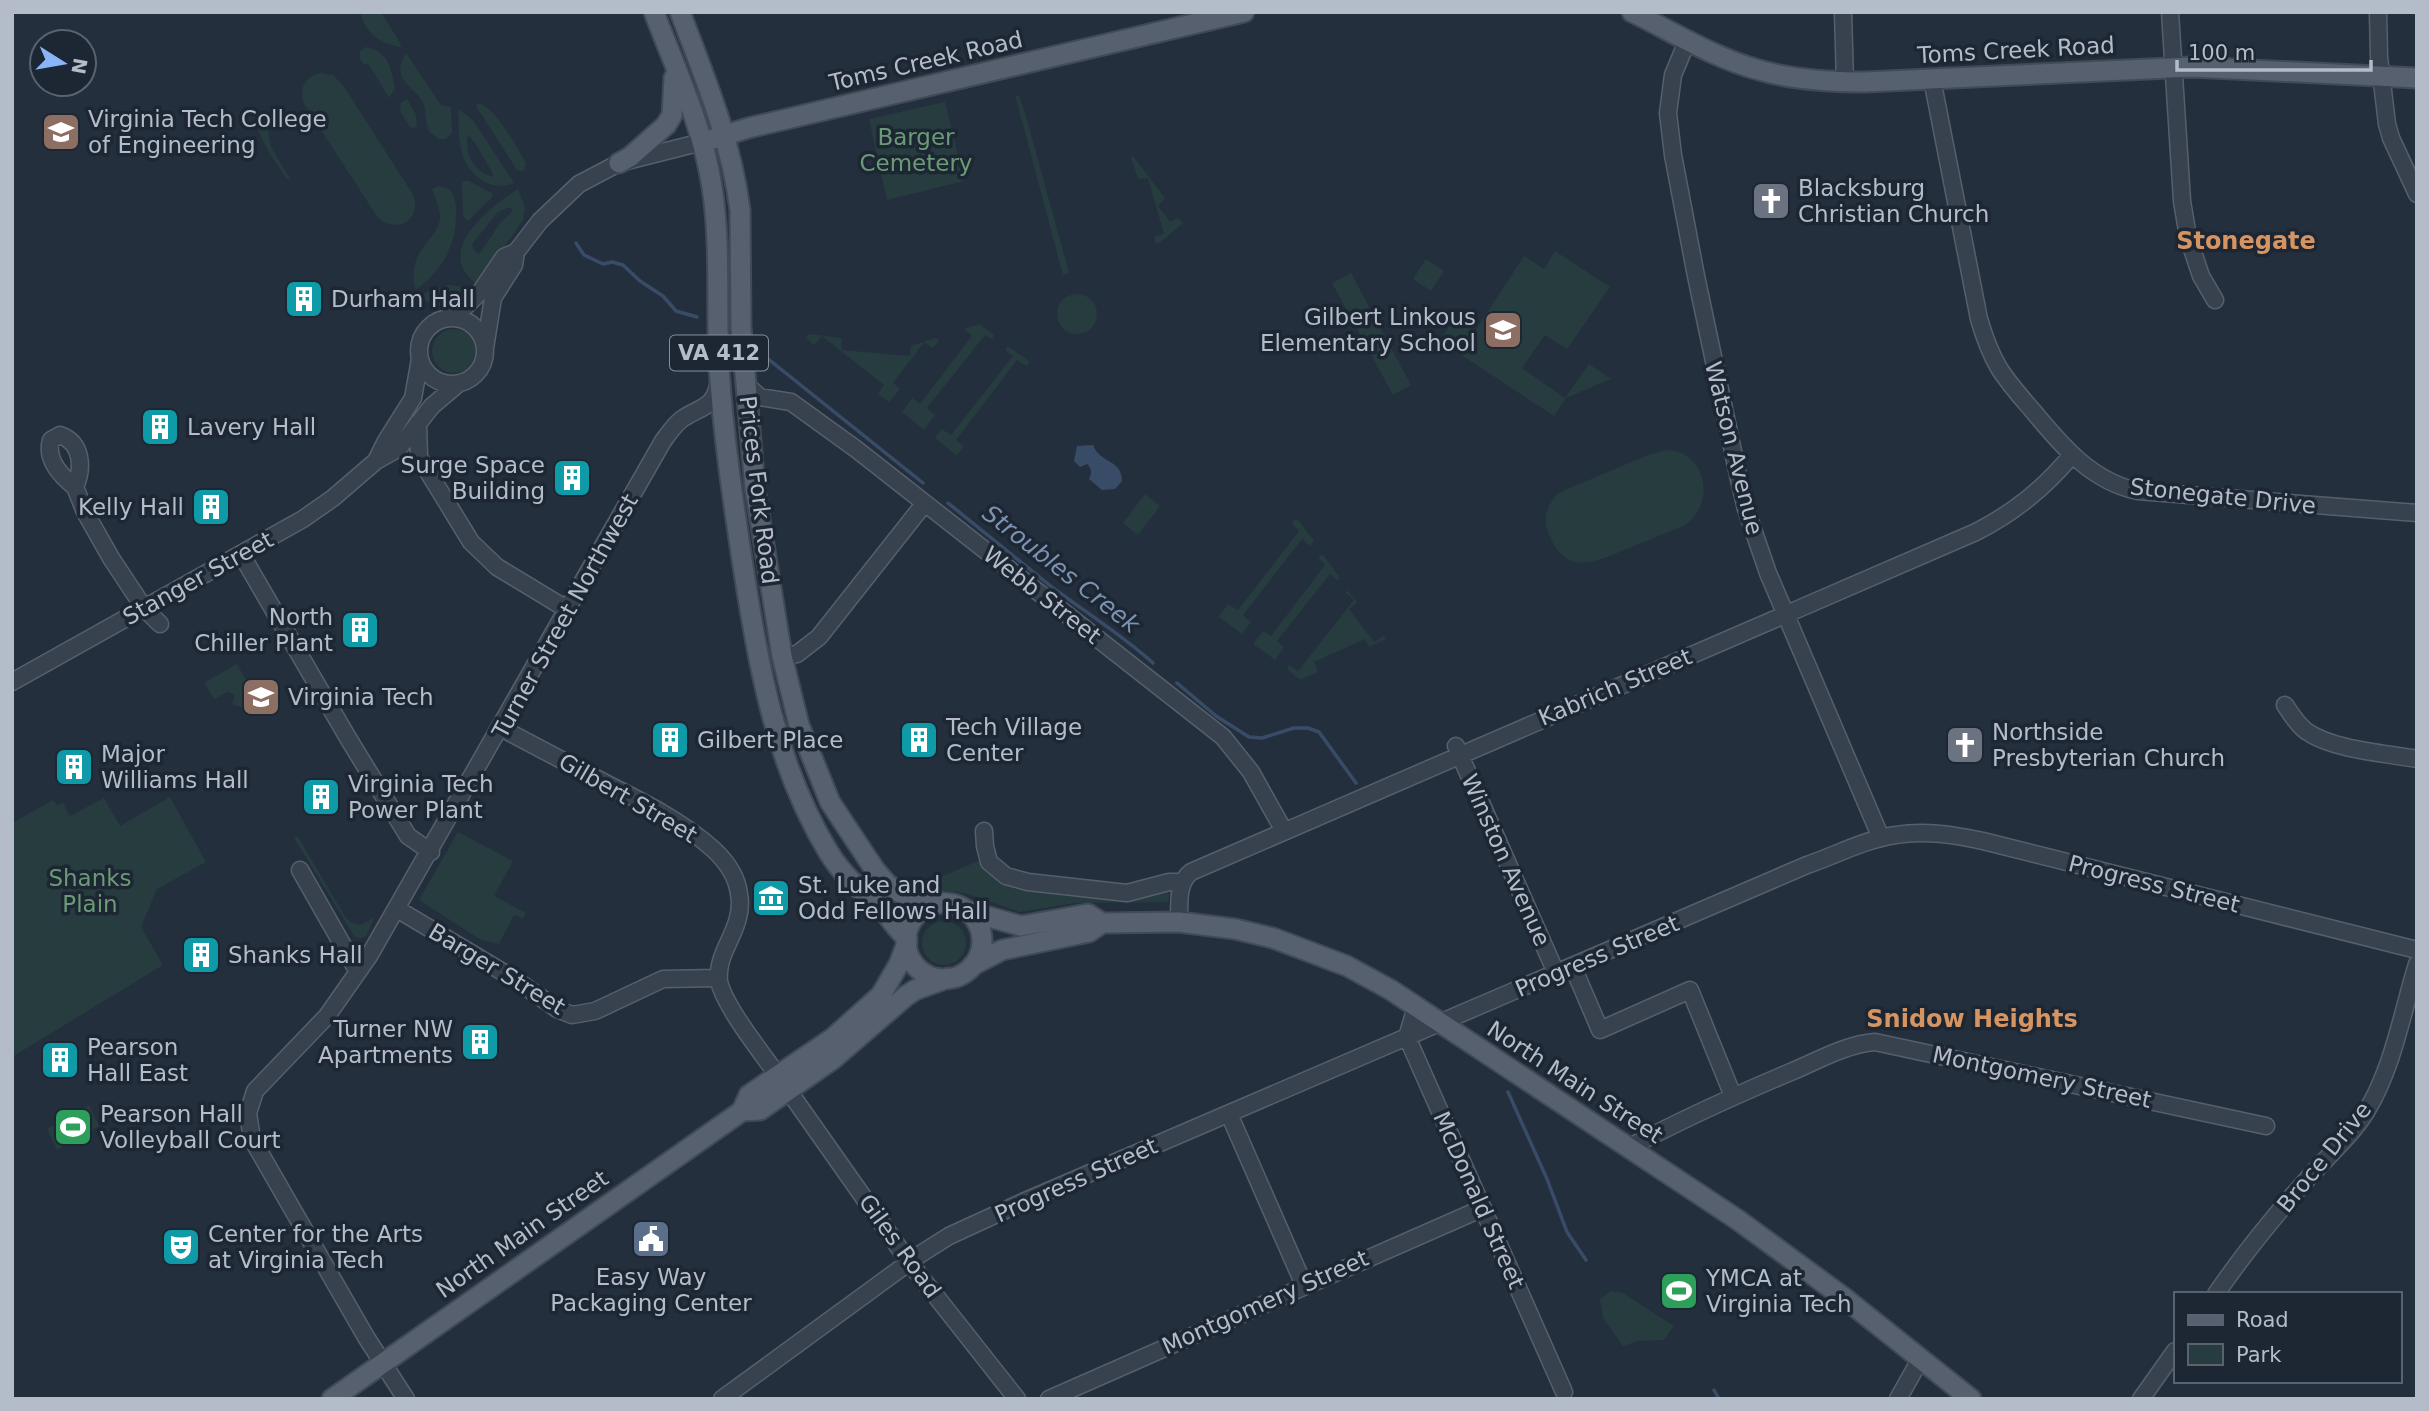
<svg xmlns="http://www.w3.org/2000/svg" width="2429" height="1411" font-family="'DejaVu Sans',sans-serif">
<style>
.green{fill:#263c3f;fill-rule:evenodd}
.water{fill:#394c67}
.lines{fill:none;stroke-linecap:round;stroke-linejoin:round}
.stream{stroke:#394c67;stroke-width:3.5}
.minor-casing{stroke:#565f6c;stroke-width:19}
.major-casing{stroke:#414a57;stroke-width:23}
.minor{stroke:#38414e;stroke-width:16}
.major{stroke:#56606e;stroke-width:19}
.labels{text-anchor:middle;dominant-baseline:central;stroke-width:7;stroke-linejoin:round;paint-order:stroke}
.shield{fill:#1d2633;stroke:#878f9c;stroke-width:2}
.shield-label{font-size:21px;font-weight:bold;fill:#b4bcc9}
.street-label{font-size:23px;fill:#b4bcc9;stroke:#1d2633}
.poi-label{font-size:23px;fill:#b4bcc9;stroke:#1d2633;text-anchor:start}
.park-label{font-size:23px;fill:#6b9a76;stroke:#1d2633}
.neighbourhood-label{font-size:24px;font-weight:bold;fill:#d59563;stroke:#1d2633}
.water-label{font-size:24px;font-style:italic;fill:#7c92b1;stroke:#1d2633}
</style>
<rect width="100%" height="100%" fill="#242f3e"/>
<path class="green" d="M360,12H381L402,46L399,47C377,41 367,35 360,12Z
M366,47C389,51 391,69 395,88L389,98L368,63L364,65L360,59V51Z
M406,53L441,105L451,107L452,133L446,139H439L429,132C425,121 426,109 423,102C415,87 389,80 406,53Z
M321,73L333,75L343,85L412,193C424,218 399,235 378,218L303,102C299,87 306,76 321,73Z
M1015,95L1019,96L1026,116L1068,269L1069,273L1063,275Z
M407,99L416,115L417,125L414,128L410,127L400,111L401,103Z
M945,102L964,181L887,200L869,119Z
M478,103C497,108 516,147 526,163L524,171L517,170L476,106Z
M458,109L473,120L514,183C505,187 496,187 487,183C457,169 459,136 458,109ZM468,135C472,137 493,172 494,177C474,172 464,155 468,135Z
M265,114L271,147L290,179L288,180C278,165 253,133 258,117Z
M1133,156L1165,198L1158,206L1170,222L1178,218L1183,223L1159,243L1155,242V237L1164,234L1148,178L1138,179L1131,157Z
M463,181H469L492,193L493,196L468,221L463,217L462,184Z
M439,186L449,189C456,196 456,205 456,215C456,247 441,271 416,290C404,251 439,241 440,217C440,207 435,198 432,189Z
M518,189L525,207L523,220L478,285C431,252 490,207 518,189ZM510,207L513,211L501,222L479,254L473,249L472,244L498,212Z
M1555,251L1610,287L1567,349L1545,335L1522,368L1565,398L1589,364L1611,379L1566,398L1554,416L1440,341L1454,318L1475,331L1524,256L1544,269Z
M1426,259L1444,271L1431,291L1413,279Z
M1351,273L1411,385L1393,395L1332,283Z
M449,285L465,287L473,292C456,305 439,313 420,296L433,289Z
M1057 314a20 20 0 1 1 40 0a20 20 0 1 1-40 0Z
M980,324L994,335L992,339L985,335L927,408L935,415L924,430L902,412L912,398L920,404L972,336L964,329Z
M432 351a22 22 0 1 1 44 0a22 22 0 1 1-44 0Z
M809,334L842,338L841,350L910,356L911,346L935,338L939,340L933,348L924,342L893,383L900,389L889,402L878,394L884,385L822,336L814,345L806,338Z
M1008,346L1030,362L1027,366L1017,360L956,440L964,446L957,456L935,438L942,429L951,435L1013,356L1005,350Z
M1667,450C1674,451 1682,452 1688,457C1712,476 1707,512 1683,526C1664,534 1646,541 1627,549C1593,563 1565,577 1548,532C1542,517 1548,504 1558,493L1648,455Z
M1145,494L1160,506L1138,535L1123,523Z
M1294,519L1298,520L1314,541L1310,546L1302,539L1243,615L1251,622L1242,634L1219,617L1228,604L1238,610L1299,531L1292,524Z
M1320,555L1324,556L1340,578L1337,580L1330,574L1277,641L1284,647L1275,660L1253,644L1263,631L1271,636L1325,565L1319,559Z
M1347,590L1357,602L1349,609L1374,642L1384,636L1386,639L1369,647L1365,639L1314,662L1318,672L1300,680L1287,669L1289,665L1298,671L1354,600L1346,593Z
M237,664L266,716L232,704L235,695L228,692L214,699L204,683Z
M170,797L206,862L157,889L141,927L163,965L12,1057V823L53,800L57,805L63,803L70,816L104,798L120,826Z
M458,832L513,861L494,896L526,913L523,919L514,915L499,944L481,940L419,900Z
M298,837L346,918L352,923L361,925L375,917L366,936L361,938L355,937L294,838Z
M978,861C986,870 996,879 1007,884C1026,893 1109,902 1130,900C1142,899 1154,889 1166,891L1170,895L1167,902L1075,903L1020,912L964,893L915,888Z
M922 943a22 22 0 1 1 44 0a22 22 0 1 1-44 0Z
M89,1105L99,1126L57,1150L47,1129Z
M1611,1291L1623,1293L1674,1326L1664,1340L1638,1341L1623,1346L1603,1318L1600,1299Z"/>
<path class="water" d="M1093,445C1100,464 1122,459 1122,481L1115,489L1102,490L1089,479C1092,474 1092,468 1087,464L1080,467L1074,461L1077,446Z"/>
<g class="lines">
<path class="stream" d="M576,243L584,255L603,264L612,262L623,265L640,281L663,296L676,311L697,317
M762,354L923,483
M948,503C983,531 1018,560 1053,588C1087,613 1122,635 1153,663
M1177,683L1216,716L1249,737L1262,738L1294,728H1308L1319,732L1356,783
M1508,1092L1547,1179L1567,1232L1586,1260
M1714,1390L1719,1399"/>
<defs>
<path id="minor" d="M1843,12L1845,82
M2170,12L2182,201L2188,237L2201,276L2215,300
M2378,12L2379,57L2387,124L2391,138L2417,194
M1688,39L1673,75L1668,113L1673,155L1696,276L1738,475L1746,509L1768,573L1881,838
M1932,79L1979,319C1984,336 1990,353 1999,368C2009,384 2021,397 2033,411C2061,445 2092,482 2138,491L2417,513
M448,317L466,306L481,291L504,257L516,252L540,221L579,184L619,163L702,142
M419 351a33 33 0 1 1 66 0a33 33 0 1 1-66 0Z
M485,348L493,298L514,265L516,252
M744,383L760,397L791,402L856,449L1223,737L1251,772L1284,831
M418,423L419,457L471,542L497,567L568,610
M60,435C83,443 83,469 75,487C61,476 45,460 51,440Z
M376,461L386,441L413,398L420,359
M75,487L85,512L111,558L144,608L160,624
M241,554L348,738L408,836L431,852
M782,656L797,654L819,637L924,504
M12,682L303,519L333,498L376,461L399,448L432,406L458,384
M2285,705C2291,714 2297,724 2306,731C2333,750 2384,753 2417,759
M501,728C537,747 573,766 609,785C645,803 683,822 713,849C726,861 737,877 739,894C743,915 733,932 725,950C721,959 718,971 719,981C724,1006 762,1053 778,1076
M1456,746L1557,975
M984,831L985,846L989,862L1006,876L1028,882L1127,893L1169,882H1182
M300,870L358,972
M397,909L516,980L557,1009L572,1015L595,1011L663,979L718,978
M1179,922C1180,905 1176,884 1191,872L1976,532C2015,512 2044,488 2072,455
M1573,967L1600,1030L1690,990L1733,1096
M1416,1007L1407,1037L1564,1392
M788,1090L909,1262L1017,1399
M1229,1114L1304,1285
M1630,1147C1683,1119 1738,1094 1793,1071C1819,1060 1847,1044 1875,1042L2266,1126
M2216,1294C2244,1253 2276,1214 2310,1176C2329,1155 2351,1136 2366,1112C2393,1068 2402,1013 2417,964
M406,1399L366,1337L256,1146L251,1133L248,1113L255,1091L327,1016L369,956L663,441C669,433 674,425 682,419C701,406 715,409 719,380
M722,1399L919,1255L949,1236L1025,1201L1807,865C1836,855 1866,839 1896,835C1925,830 1955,835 1983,841L2417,950
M1049,1399L1483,1208
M1898,1399L1921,1358
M2141,1399L2175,1351"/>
<path id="major" d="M654,12C676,70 703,127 712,187C721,244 716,309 719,367C723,434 733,500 743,566C759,667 775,764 829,853C843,876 863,892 883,910C891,919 897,930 907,938
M680,12C705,78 731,140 740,210L741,327L755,488L782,656L799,725L830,802L875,870L887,884L906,897L945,903
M1632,12C1673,32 1714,58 1759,70C1793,80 1829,82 1865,82L2192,67L2417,78
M713,139L748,128L1244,12
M619,163L630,157L666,125L672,115L674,78
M906 941a38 38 0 1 1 76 0a38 38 0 1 1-76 0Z
M968,911L1021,926L1088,914L1102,923
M973,965L1002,950L1089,932L1102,923L1179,922L1235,929L1273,938L1347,966L1391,990L1738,1220L1843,1297L1971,1399
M742,1111L760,1110L833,1059L906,996L915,990L948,978
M332,1399L742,1111L749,1095L833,1038L881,995L899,964L907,943"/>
</defs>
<use href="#minor" class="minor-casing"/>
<use href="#major" class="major-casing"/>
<use href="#minor" class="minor"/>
<use href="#major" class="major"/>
</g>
<defs>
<symbol id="university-square" viewBox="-11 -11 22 22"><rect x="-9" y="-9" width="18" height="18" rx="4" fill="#8d6e63" stroke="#1d2633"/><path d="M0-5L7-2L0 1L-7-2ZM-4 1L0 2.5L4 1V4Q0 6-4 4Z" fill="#fff"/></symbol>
<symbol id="church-square" viewBox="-11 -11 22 22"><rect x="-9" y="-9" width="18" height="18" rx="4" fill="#6b7280" stroke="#1d2633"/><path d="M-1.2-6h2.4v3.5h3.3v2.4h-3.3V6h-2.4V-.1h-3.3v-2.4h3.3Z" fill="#fff"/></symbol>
<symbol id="building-square" viewBox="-11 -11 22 22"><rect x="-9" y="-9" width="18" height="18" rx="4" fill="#0f9aa8" stroke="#1d2633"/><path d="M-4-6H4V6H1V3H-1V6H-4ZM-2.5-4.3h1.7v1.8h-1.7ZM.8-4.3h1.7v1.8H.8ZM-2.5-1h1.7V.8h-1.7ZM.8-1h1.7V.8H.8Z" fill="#fff"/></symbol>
<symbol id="school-square" viewBox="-11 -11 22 22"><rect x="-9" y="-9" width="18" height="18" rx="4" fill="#8d6e63" stroke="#1d2633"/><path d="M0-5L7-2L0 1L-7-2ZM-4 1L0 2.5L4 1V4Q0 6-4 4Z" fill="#fff"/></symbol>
<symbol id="museum-square" viewBox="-11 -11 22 22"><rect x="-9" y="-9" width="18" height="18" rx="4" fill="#0f9aa8" stroke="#1d2633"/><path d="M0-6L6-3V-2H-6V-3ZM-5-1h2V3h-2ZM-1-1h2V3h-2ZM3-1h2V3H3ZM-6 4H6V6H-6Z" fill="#fff"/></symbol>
<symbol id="stadium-square" viewBox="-11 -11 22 22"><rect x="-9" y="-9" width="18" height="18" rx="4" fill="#2e9e5b" stroke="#1d2633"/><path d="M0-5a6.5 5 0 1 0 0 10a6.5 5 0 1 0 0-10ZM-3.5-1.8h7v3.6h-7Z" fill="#fff"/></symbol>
<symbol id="civic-square" viewBox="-11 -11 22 22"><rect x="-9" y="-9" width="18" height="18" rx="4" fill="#5c6f8a" stroke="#1d2633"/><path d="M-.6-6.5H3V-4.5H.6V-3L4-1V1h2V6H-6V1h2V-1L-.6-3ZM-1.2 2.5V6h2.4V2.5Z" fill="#fff"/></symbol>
<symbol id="theatre-square" viewBox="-11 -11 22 22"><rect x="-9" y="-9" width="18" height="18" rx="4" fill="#0f9aa8" stroke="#1d2633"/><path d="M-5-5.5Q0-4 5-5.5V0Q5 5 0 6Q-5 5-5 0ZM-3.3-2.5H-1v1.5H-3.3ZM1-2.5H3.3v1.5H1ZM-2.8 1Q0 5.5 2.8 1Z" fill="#fff"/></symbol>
</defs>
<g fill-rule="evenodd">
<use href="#university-square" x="39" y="110" width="44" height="44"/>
<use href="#church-square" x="1749" y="179" width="44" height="44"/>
<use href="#building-square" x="282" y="277" width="44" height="44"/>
<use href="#school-square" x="1481" y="308" width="44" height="44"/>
<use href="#building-square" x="138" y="405" width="44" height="44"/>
<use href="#building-square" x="550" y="456" width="44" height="44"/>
<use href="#building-square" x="189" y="485" width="44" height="44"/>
<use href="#building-square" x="338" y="608" width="44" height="44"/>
<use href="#university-square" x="239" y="675" width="44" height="44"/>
<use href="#building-square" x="648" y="718" width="44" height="44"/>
<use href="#building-square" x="897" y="718" width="44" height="44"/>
<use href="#church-square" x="1943" y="723" width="44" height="44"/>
<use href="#building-square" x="52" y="745" width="44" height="44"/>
<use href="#building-square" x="299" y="775" width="44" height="44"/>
<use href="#museum-square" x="749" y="876" width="44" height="44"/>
<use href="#building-square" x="179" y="933" width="44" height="44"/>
<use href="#building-square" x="458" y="1020" width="44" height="44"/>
<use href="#building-square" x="38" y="1038" width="44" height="44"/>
<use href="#stadium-square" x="51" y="1105" width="44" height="44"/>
<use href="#civic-square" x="629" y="1217" width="44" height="44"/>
<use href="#theatre-square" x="159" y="1225" width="44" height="44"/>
<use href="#stadium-square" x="1657" y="1269" width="44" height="44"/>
</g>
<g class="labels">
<rect class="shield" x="670" y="335.5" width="98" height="35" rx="5"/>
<g class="shield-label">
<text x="719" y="353">VA 412</text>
</g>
<g class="street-label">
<text transform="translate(2016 50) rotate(-3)">Toms Creek Road</text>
<text transform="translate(926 61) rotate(-13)">Toms Creek Road</text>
<text transform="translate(1734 448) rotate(76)">Watson Avenue</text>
<text transform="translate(759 490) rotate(83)">Prices Fork Road</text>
<text transform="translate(2223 496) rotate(6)">Stonegate Drive</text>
<text transform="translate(198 578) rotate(-29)">Stanger Street</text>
<text transform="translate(1042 595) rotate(38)">Webb Street</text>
<text transform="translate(565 616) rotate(-61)">Turner Street Northwest</text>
<text transform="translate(1615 687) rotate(-23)">Kabrich Street</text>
<text transform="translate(628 798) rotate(30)">Gilbert Street</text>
<text transform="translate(1506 860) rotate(66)">Winston Avenue</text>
<text transform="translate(2154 884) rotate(14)">Progress Street</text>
<text transform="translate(1597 956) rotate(-23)">Progress Street</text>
<text transform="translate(497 969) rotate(31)">Barger Street</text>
<text transform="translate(2042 1077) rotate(12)">Montgomery Street</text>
<text transform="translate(1575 1082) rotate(33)">North Main Street</text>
<text transform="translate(2324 1157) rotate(-51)">Broce Drive</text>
<text transform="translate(1076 1180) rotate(-24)">Progress Street</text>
<text transform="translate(1479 1200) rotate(66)">McDonald Street</text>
<text transform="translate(522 1234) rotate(-35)">North Main Street</text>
<text transform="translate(900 1246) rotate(54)">Giles Road</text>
<text transform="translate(1265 1302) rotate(-24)">Montgomery Street</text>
</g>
<g class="poi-label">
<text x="88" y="119">Virginia Tech College<tspan x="88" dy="26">of Engineering</tspan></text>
<text x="1798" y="188">Blacksburg<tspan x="1798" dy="26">Christian Church</tspan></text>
<text x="331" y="299">Durham Hall</text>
<text x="1476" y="317" text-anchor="end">Gilbert Linkous<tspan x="1476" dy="26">Elementary School</tspan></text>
<text x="187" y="427">Lavery Hall</text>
<text x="545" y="465" text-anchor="end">Surge Space<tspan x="545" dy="26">Building</tspan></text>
<text x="184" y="507" text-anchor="end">Kelly Hall</text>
<text x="333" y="617" text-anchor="end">North<tspan x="333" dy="26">Chiller Plant</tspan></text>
<text x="288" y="697">Virginia Tech</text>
<text x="946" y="727">Tech Village<tspan x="946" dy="26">Center</tspan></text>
<text x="1992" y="732">Northside<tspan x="1992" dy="26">Presbyterian Church</tspan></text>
<text x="697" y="740">Gilbert Place</text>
<text x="101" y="754">Major<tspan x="101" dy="26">Williams Hall</tspan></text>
<text x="348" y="784">Virginia Tech<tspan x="348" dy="26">Power Plant</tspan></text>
<text x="798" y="885">St. Luke and<tspan x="798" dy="26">Odd Fellows Hall</tspan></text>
<text x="228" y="955">Shanks Hall</text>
<text x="453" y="1029" text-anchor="end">Turner NW<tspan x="453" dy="26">Apartments</tspan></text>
<text x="87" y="1047">Pearson<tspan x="87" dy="26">Hall East</tspan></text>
<text x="100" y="1114">Pearson Hall<tspan x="100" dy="26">Volleyball Court</tspan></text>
<text x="208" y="1234">Center for the Arts<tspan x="208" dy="26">at Virginia Tech</tspan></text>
<text x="651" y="1277" text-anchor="middle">Easy Way<tspan x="651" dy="26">Packaging Center</tspan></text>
<text x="1706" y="1278">YMCA at<tspan x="1706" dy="26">Virginia Tech</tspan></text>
</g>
<g class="park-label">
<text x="916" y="137">Barger<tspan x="916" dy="26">Cemetery</tspan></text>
<text x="90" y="878">Shanks<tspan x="90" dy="26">Plain</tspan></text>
</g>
<g class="neighbourhood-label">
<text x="2246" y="241">Stonegate</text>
<text x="1972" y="1019">Snidow Heights</text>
</g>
<g class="water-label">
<text transform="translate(1061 569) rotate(38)">Stroubles Creek</text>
</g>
</g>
<rect width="2429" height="1411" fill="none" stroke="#b4bcc9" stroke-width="28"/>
<rect x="2174" y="1292" width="228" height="91" fill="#1d2633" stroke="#59626f" stroke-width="2"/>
<rect x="2188" y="1315" width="35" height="10" fill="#56606e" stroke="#59626f" stroke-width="2"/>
<text x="2236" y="1327" font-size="21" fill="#b4bcc9">Road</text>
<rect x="2188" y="1344" width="35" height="21" fill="#263c3f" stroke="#59626f" stroke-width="2"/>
<text x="2236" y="1362" font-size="21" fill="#b4bcc9">Park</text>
<g transform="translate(63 63) rotate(101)"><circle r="33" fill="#1d2633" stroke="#59626f" stroke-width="2"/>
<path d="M0-5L12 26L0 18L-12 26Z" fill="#8ab4f8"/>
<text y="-10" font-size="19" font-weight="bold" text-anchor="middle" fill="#b4bcc9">N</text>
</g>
<path d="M2177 60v10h194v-10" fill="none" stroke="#b4bcc9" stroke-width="3.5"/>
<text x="2188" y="60" font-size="21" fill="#b4bcc9" stroke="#1d2633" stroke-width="5" paint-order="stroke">100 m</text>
</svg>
